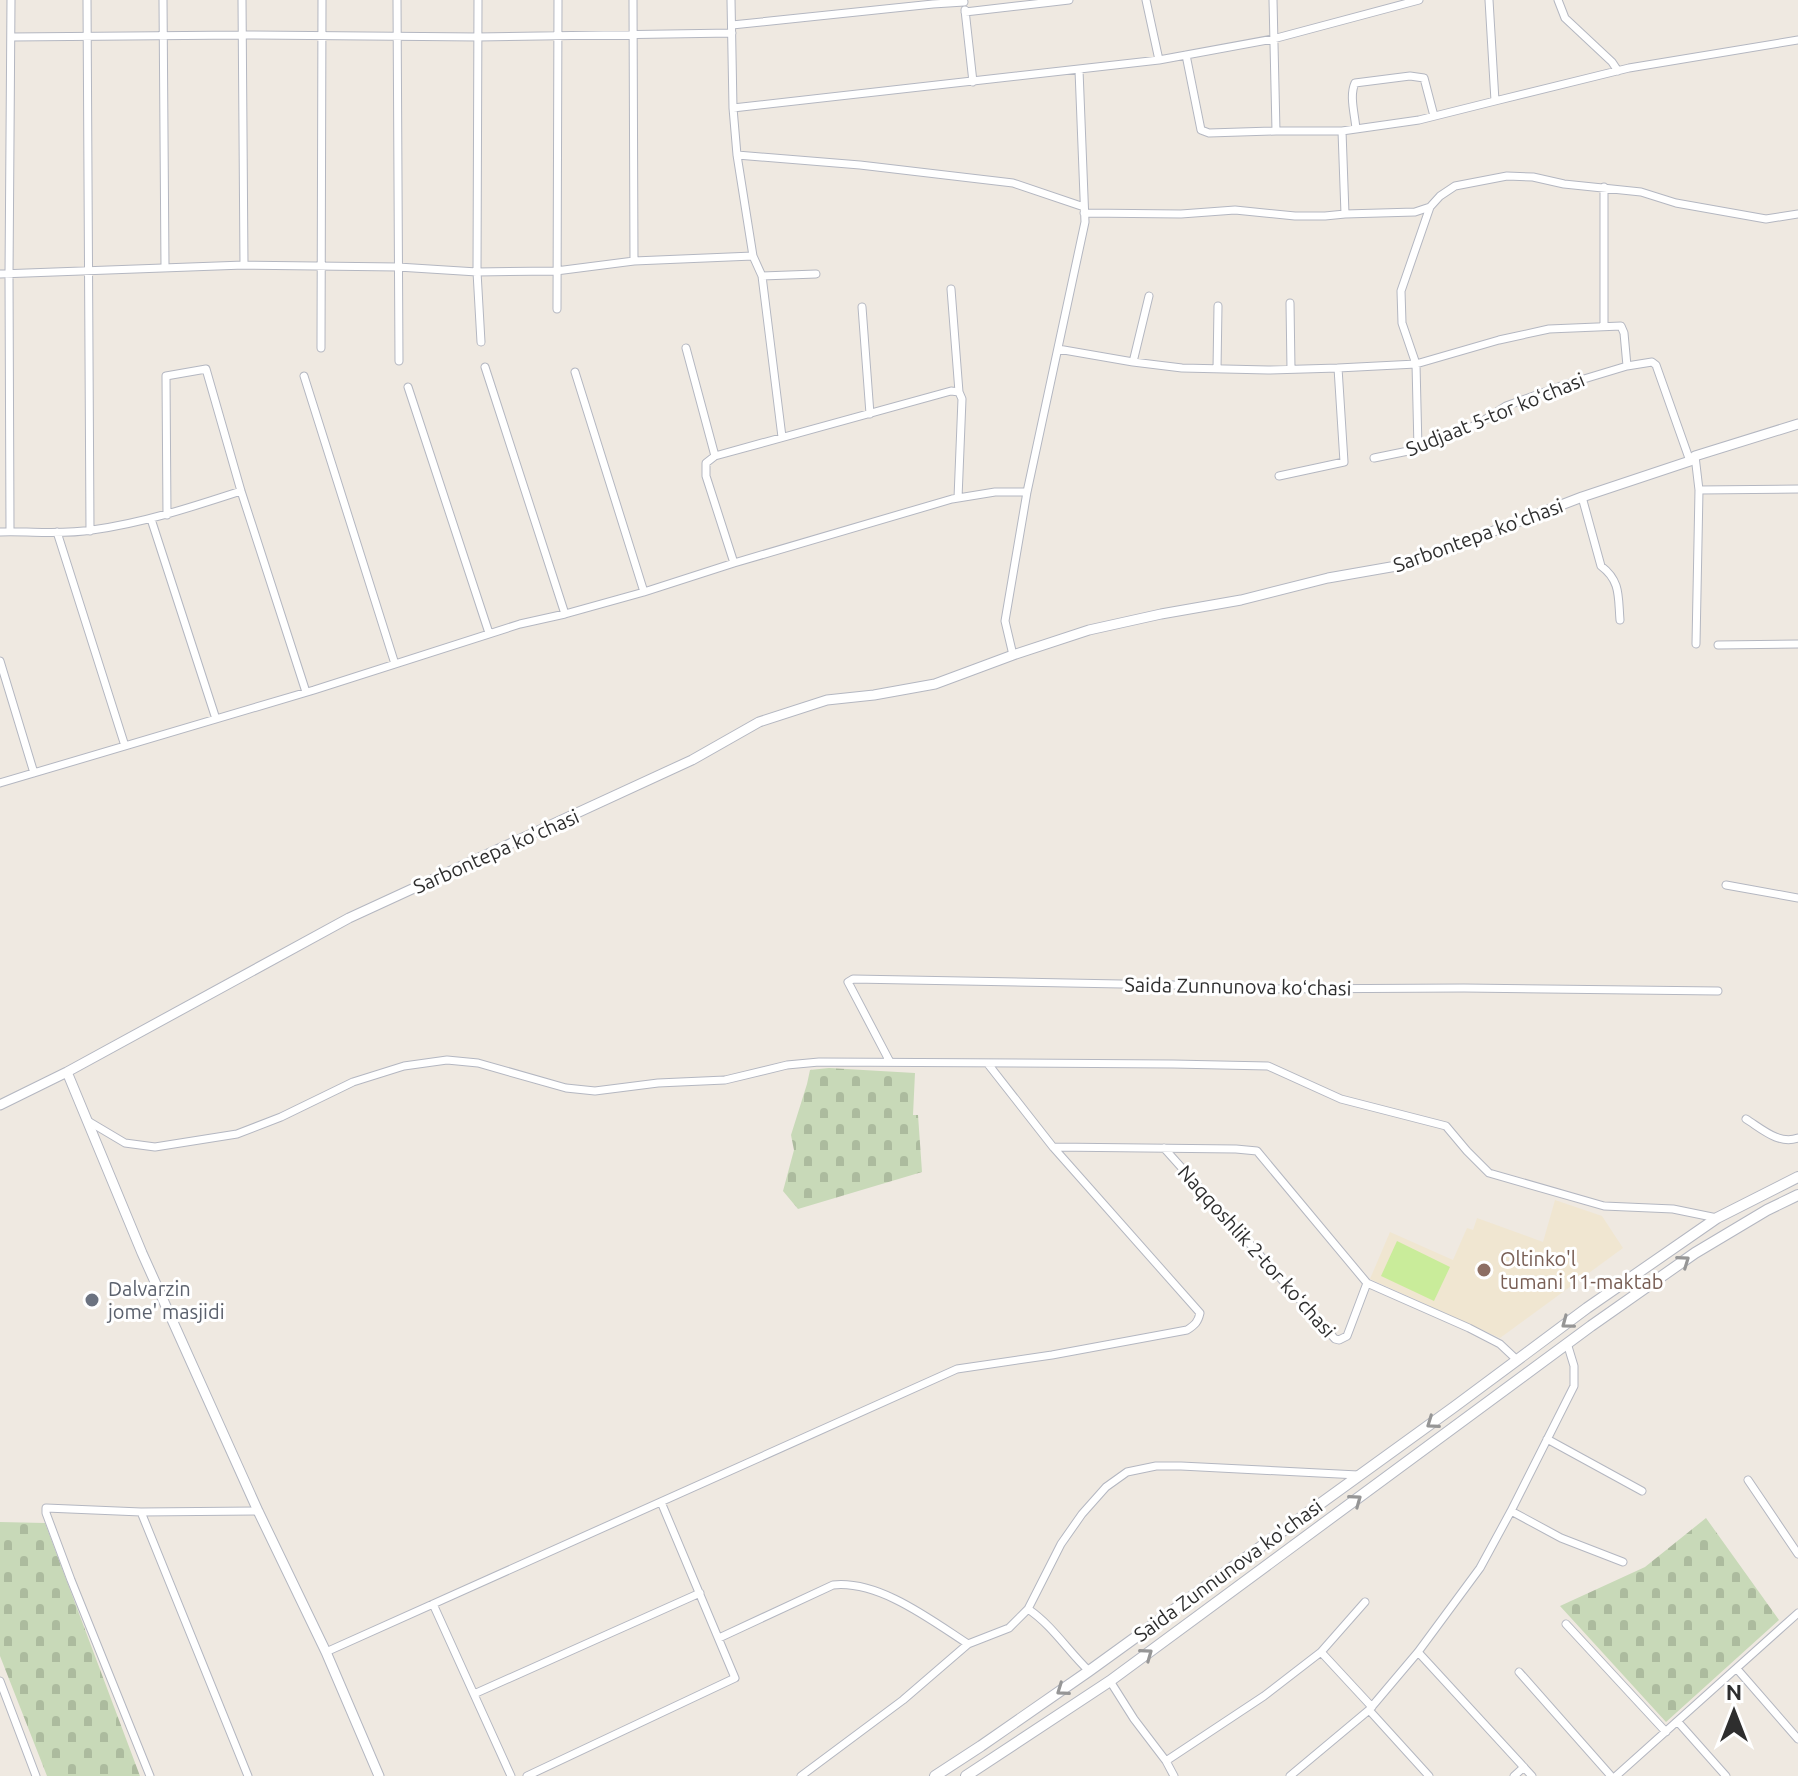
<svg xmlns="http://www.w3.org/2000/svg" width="1798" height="1776" font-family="Ubuntu,sans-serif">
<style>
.education{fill:#f0e6d1}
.cemetery{fill:url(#cemetery-stones)}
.pitch{fill:#c9ec9a}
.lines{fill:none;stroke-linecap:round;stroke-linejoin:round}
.minor-casing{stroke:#b4b7c1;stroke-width:9}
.tertiary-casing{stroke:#b4b7c1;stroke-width:11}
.secondary-casing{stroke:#b4b7c1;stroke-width:12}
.minor{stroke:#fff;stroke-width:7}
.tertiary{stroke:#fff;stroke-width:9}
.secondary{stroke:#fff;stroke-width:10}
.oneway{stroke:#969696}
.education-dot{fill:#8d6e63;stroke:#fff;stroke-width:3}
.worship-dot{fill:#6b7280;stroke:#fff;stroke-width:3}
.labels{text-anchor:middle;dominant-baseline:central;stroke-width:6;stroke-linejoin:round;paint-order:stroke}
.street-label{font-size:20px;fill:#2e2e2e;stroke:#fff}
.education-label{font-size:20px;fill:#785e54;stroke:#fff;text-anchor:start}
.worship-label{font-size:20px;fill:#5b616d;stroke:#fff;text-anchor:start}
</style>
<defs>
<pattern id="cemetery-stones" width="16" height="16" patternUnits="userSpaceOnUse" patternTransform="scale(2)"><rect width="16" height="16" fill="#c8d9b8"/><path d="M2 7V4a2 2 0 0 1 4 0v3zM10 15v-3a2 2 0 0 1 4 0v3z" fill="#acbb9e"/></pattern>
</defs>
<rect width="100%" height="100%" fill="#efe9e1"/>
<path class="education" d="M1555,1200L1602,1216L1623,1248L1500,1338L1370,1279L1390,1232L1453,1260L1467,1228L1473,1230L1477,1218L1543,1242Z"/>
<path class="cemetery" d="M829,1068L915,1073L913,1115H918L922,1172L798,1209L783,1191L794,1150L791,1135L807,1084L810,1070Z
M1706,1518L1779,1620L1666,1722L1560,1606L1645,1567Z
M0,1522L45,1523L140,1776H47L0,1656Z"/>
<path class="pitch" d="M1397,1241L1450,1267L1434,1301L1381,1276Z"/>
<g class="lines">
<defs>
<path id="minor" d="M87,0L90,531
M163,0L165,267
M242,0L244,265
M397,0L399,361
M478,0L477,272L481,342
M633,0L634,261
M731,0L733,108L737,155L753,256L762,276L782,437
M1146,0L1159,60
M1273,0L1276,131H1342L1345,214
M1558,0L1565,18L1612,62L1618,71
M965,10L973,82
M965,12L1069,0
M732,25L933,4L964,2
M12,37L242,35L478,37L732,33
M1186,55L1201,130L1209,133L1276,131
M1495,101L1629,68L1798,40
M733,108L1159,60L1273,39L1419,0
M1356,129C1355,115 1349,96 1355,83L1410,76L1424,78L1434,116
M1342,131L1419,120L1495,101L1489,0
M737,155L860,165L1013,183L1084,207
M1084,213L1181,214L1235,210L1295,216H1325L1345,214L1415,212L1430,207L1440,196L1455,186L1507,176L1533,177L1564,184L1641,192L1676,203L1766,219L1798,214
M0,274L244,265L398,267L477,272L556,271L634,261L753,256
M762,276L816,274
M951,289L959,392
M1290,303L1291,369
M862,307L870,414
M557,309L558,0
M1604,326V187
M321,348L322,0
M686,348L715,456
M1058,349L1133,362L1182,368L1268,370L1338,368L1416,364L1499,340L1549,329L1621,326L1624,333L1627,366
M1133,362L1149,296
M485,367L565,614
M1217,369L1218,306
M575,372L644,592
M304,376L395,664
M408,387L489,633
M1418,449L1416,364L1402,323L1401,291L1430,207
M1695,456L1699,490L1696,644
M1374,458L1418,449L1478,424L1506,406L1564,385L1627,366L1652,362L1656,365L1690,461
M1279,476L1344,462L1338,368
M1699,490L1798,489
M1582,497L1601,566C1621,581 1618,597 1620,620
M167,515L166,376L206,369L241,491L306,692
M151,519L216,719
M10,531L9,275L11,0
M0,532C31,531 62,535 92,530C143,523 192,507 241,491
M57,532L125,746
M734,563L706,476V463L715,456L951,391L959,392L962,399L958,498
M1718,645L1798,644
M1013,655L1005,621L1027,492L1085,222L1079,70
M0,661L34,773
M0,783L314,690L520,624L565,614L644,592L734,563L952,499L995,492H1027
M1726,885L1798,898
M890,1062L848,982L853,979L1173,985L1263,989L1464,988L1718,991
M1746,1119C1762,1129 1779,1145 1798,1138
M88,1121L125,1143L155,1147L237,1134L281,1117L353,1082L404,1066L447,1060L478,1063L566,1088L595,1091L658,1083L725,1080L787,1065L819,1062L1173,1064L1268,1066L1341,1099L1446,1126L1467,1151L1489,1173L1604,1206L1673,1209L1717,1218
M1053,1147L1236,1149L1257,1151L1367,1283L1469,1328L1500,1344L1517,1360
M1164,1148L1335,1339L1339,1340L1347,1336L1367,1283
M1547,1439L1642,1491
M1748,1480L1798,1554
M1511,1511L1561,1538L1623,1562
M141,1512L248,1776
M433,1604L511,1776
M1028,1609C1052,1625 1068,1651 1089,1671
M1566,1624L1666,1732
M719,1638L833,1585C879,1580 931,1620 968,1644
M326,1652L957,1369L1052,1355L1187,1330C1195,1325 1198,1322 1200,1313L1053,1147L988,1064
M1321,1652L1372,1707
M1418,1652L1532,1776
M1737,1669L1798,1739
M1519,1672L1611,1776
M0,1681L36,1776
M1110,1681L1134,1719L1166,1761L1174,1776
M474,1694L700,1593
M1369,1710L1429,1776
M1678,1722L1726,1776
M1166,1761L1264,1696L1321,1652L1365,1602
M150,1776L71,1580L46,1513V1508L141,1512L258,1511
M527,1776L735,1678L661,1502
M801,1776L903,1700L968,1644L1009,1628L1028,1609L1061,1544L1082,1514L1106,1487L1127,1472L1156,1466H1181L1358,1475
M1290,1776L1369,1710L1418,1652L1480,1568L1511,1511L1574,1386V1366L1567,1343
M1514,1776L1524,1767
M1616,1776L1798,1613"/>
<path id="tertiary" d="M67,1072L142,1253L258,1511L326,1652L379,1776
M0,1105L67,1072L349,918L692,760L759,722L827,700L874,695L935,684L1013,655L1089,630L1161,614L1241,600L1328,578L1408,564L1582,497L1690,461L1695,456L1798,424"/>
<path id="secondary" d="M935,1776L981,1746L1089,1671L1454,1407L1587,1308L1717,1218L1798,1177
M966,1776L1110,1681L1591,1326L1695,1253L1767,1210L1798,1195"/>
</defs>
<use href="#minor" class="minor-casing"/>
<use href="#tertiary" class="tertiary-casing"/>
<use href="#secondary" class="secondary-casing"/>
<use href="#minor" class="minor"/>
<use href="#tertiary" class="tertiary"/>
<use href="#secondary" class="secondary"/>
</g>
<defs><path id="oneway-chevron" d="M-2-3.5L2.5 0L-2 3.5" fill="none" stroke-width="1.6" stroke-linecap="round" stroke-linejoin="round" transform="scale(2)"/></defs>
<g class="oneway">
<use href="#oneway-chevron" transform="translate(1684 1261) rotate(-35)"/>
<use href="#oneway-chevron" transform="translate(1567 1323) rotate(143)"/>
<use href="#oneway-chevron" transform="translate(1432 1423) rotate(145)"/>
<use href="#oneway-chevron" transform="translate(1356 1500) rotate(-36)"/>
<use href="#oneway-chevron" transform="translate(1147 1654) rotate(-36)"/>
<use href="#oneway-chevron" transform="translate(1062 1690) rotate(145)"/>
</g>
<circle class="education-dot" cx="1484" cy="1270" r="8"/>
<circle class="worship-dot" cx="92" cy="1300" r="8"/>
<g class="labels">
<g class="street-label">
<text transform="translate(1495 414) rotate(-22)">Sudjaat 5-tor koʻchasi</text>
<text transform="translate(1478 535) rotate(-20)">Sarbontepa ko'chasi</text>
<text transform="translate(496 851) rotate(-24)">Sarbontepa ko'chasi</text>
<text transform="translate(1238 986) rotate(1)">Saida Zunnunova koʻchasi</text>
<text transform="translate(1257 1251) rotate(48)">Naqqoshlik 2-tor koʻchasi</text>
<text transform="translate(1228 1570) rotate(-36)">Saida Zunnunova ko'chasi</text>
</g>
<g class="education-label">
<text x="1500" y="1258">Oltinko'l<tspan x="1500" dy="23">tumani 11-maktab</tspan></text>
</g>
<g class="worship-label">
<text x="108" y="1288">Dalvarzin<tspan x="108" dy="23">jome' masjidi</tspan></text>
</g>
</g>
<g transform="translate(1734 1712)" stroke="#ffffff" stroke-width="6" paint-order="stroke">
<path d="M0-6L14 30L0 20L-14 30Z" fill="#2e2e2e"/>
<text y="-12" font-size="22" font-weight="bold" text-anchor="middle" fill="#2e2e2e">N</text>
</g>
</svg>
